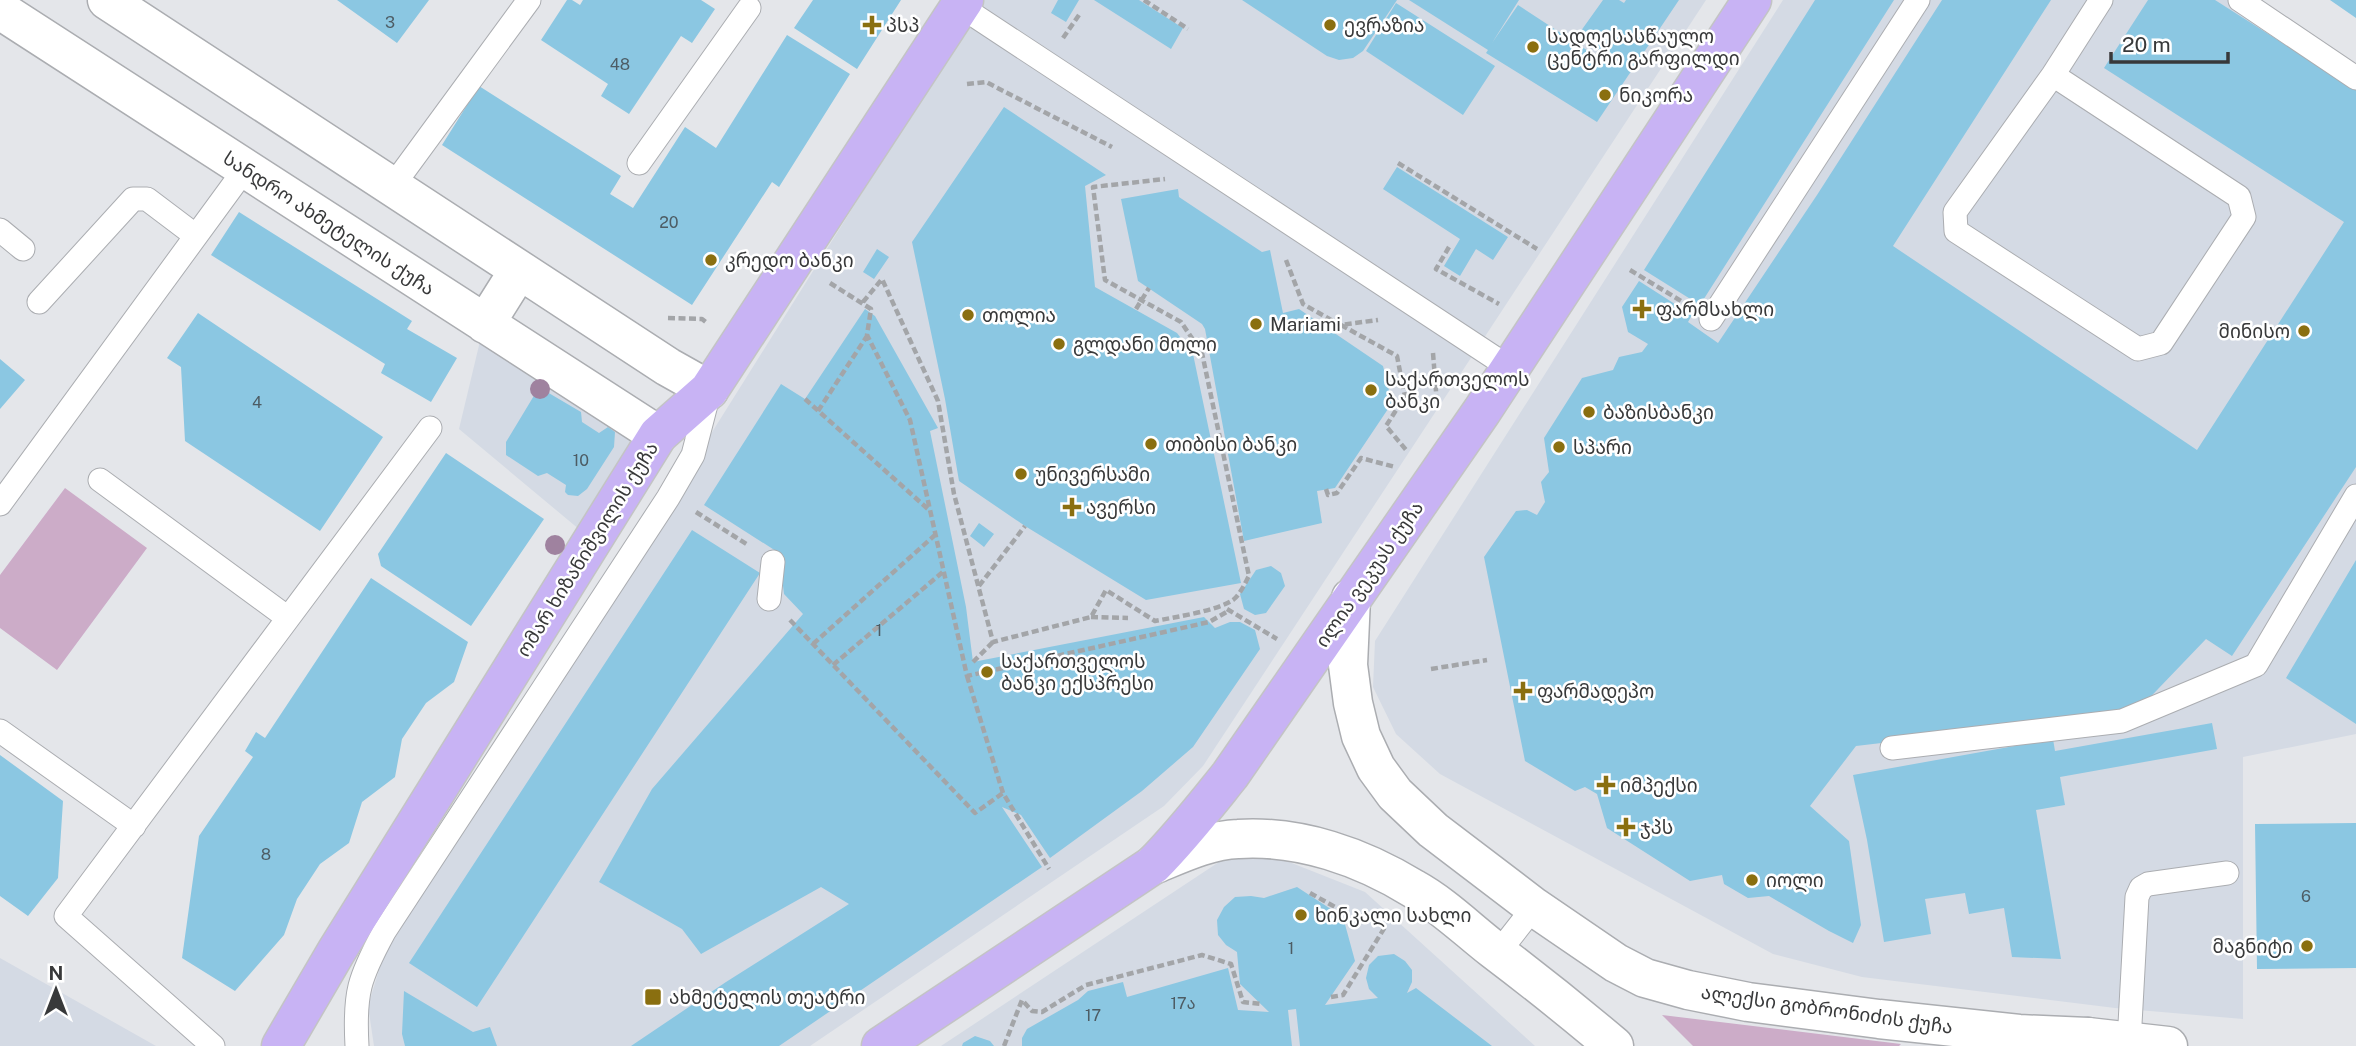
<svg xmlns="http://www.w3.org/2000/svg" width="2356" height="1046" font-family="'Public Sans','Noto Sans Georgian',sans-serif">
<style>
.built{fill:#d4dae4}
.green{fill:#ccacc8}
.building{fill:#8bc7e2}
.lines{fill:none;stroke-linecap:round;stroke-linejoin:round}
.service-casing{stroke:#abadb1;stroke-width:25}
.tertiary-casing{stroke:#abadb1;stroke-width:41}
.secondary-casing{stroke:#abadb1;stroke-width:41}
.primary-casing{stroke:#c3c4c4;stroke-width:41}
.path{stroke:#a3a5a8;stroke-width:4.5;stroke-dasharray:7 3.5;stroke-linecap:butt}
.service{stroke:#fff;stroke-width:23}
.tertiary{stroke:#fff;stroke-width:38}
.secondary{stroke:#fff;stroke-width:38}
.primary{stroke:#c8b3f4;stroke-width:38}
.tree{fill:#9f829f}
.poi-dot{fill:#8a6f10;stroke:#fff;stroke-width:2.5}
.labels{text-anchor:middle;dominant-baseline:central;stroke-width:5;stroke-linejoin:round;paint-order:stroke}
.number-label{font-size:16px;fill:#4d5c64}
.poi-label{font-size:19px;fill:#38393a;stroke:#fff;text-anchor:start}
.street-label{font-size:19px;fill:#38393a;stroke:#fff}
</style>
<rect width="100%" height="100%" fill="#e4e6ea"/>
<path class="built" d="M983,0H1706L1203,766L1164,806L810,1046H374L368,1006L383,957Z
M1783,0H2257L2356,64V734L2243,757V1019L2115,1008L1862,977L1773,954L1440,774L1396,734L1373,687L1375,641Z
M481,337L641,438L580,530L459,429Z
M1274,856L1365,892L1535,1046H941L1222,860Z
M0,958L156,1046H0Z"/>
<path class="green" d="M65,488L147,548L57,670L0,628V575Z
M1662,1015L1901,1044L1899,1046H1693Z"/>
<path class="building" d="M337,0H429L397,43Z
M567,0H572L580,5L583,0H701L715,9L692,43L681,36L629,114L601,96L608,84L541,40Z
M813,0H901L857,69L794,28Z
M1058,0H1079L1066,22L1051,13Z
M1094,0H1139L1183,28L1171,49Z
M1242,0H1397L1363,51L1353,58L1339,60L1327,56Z
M1409,0H1519L1492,43L1518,5L1602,60L1605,55L1578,35L1603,0H1619L1624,3L1626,0H1679L1597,122L1486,53L1488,50Z
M1815,0H1894L1700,305L1644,270Z
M1942,0H2051L1893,246L2197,450L2344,222L2104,68L2148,0H2215L2356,90V467L2232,656L2206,639L2135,713L1856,746L1810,806L1849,841L1861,925L1853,943L1829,931L1769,896L1748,898L1724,884L1722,875L1690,881L1607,828L1597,794L1585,787L1575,791L1525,761L1484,557L1516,511L1527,510L1537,515L1545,502L1541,482L1549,472L1544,438L1582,378L1613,370L1619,357L1642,352L1648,344L1628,332L1622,307L1639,281L1692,315L1688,322L1718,343L1817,195Z
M2330,0H2356V18Z
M1396,3L1495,66L1463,115L1366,51Z
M787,35L850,74L779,187L772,182L692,305L442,145L479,86L621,176L610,194L633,208L685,127L716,148Z
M1004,107L1106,175L1085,186L1095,287L1177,333L1193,354L1241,583L1146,600L1025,526L959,481L945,399L912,242Z
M1397,167L1508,237L1493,260L1476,249L1460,276L1444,266L1460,239L1383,189Z
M1178,189L1179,197L1197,209L1262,252L1270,250L1283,313L1299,309L1383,366L1392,403L1335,488L1317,491L1322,523L1244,541L1205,329L1202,324L1138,281L1121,199Z
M239,212L412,321L407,329L457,358L431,402L381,373L385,364L211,255Z
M877,249L889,257L874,279L863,272Z
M865,309L875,316L938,428L930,431L966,607L973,662L1204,617L1215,628L1230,622H1240L1255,630L1260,649L1193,747L1142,791L1050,858L1021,815L1002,807L1042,867L779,1046H631L726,982L849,904L821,887L701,954L682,929L599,882L652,789L803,614L784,594L779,553L704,505L781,384L805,399Z
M198,313L383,437L320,531L185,441L181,367L167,358Z
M0,359L25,380L0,409Z
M547,392L581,412L582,422L599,433L608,427L615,432L614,447L587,489L578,496L568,495L565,492L566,485L547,473L538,476L506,455V442L535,394Z
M446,453L544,519L471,626L381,566L378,554Z
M979,523L994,534L984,547L970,536Z
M692,530L760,573L477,1007L409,963Z
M2356,560V724L2286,678Z
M1271,566L1281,573L1285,586L1266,613L1255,615L1244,609L1240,594L1256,570Z
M371,578L468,642L454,682L426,703L402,739L395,777L362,802L349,843L320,864L297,899L284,935L235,991L182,958L199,836L253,757L245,751L256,732L265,738Z
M2212,723L2217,749L2060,777L2065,805L2036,810L2061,959L2012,957L2004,908L1969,914L1965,893L1925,899L1931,934L1884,942L1867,840L1853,775L2053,739L2055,751Z
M0,755L63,801L58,878L28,916L0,896Z
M2356,823V968L2257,969L2255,824Z
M1297,887L1343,917L1355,961L1325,1005L1378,998L1369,989L1366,978L1369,965L1378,956L1394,954L1405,961L1412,970V982L1407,993L1416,988L1492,1046H1300L1296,1009L1288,1010L1292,1046H1022V1038L1027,1029L1078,1000L1088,991L1123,982L1127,997L1228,968L1238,1010L1269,1012L1240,984L1237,952L1226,945L1218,935L1217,920L1224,907L1235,897L1251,896L1264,898Z
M404,991L473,1032L490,1027L497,1046H405L402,1034Z
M975,1036L990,1041L994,1046H962L963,1043Z"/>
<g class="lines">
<defs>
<path id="service" d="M2240,0L2356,78
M960,6L1510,368
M2053,75L2239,197L2244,217L2161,343L2138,349L1956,231L1955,212L2053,75L2101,0
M639,163L749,8
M392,187L529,0
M0,230L23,249
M39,302L133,199H147L196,236
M1711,319L1918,0
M100,480L288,618
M0,504L245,169
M769,599L773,562
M0,731L134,826
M1892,748L2122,721L2256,665L2356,496
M1498,953L1534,907
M2129,1042L2137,897L2141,888L2148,884L2227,873
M213,1046L66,916L430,428
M357,1046C354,993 359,978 384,932L668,498L693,455L709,393"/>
<path id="tertiary" d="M2088,1037L2168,1046"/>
<path id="secondary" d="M107,0L668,367L709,390
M0,10L658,435
M485,324L519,270
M1351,598L1348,665L1353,703L1361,736L1376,768L1395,794L1433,830L1534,907L1616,963L1645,978L1688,990L1748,1002L1879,1019L2019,1034L2088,1037L2110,1046
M1153,865C1180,854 1209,840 1238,839C1300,835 1362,857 1414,889C1443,905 1468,930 1494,950C1535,981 1575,1013 1614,1046"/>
<path id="primary" d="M281,1046L336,952L658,435L709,390L964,0
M881,1046L1153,865C1181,837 1205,806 1230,775L1482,411L1752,0"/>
</defs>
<use href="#service" class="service-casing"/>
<use href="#tertiary" class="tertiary-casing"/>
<use href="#secondary" class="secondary-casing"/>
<use href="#primary" class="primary-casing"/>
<path class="path" d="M1144,0L1188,29
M1063,38L1079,15
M967,84L986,82L1112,147
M1398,163L1537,249
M1449,247L1436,269L1499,304
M1286,260L1303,304L1340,325L1378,320
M1630,270L1686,304
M830,283L871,309L867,335L910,420L967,676L1209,622L1230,610
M863,302L882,279L938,401L954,494L993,642L1091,617L1106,590L1155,621C1176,617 1216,611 1233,600C1240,595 1245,583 1249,576L1202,353L1181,322L1105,280L1093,187L1165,179
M1136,309L1149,288
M668,318L702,319L707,323
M1341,325L1397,356L1402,382L1387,386
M1433,353L1437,404
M1402,382L1405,396L1386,426L1407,451
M805,399L929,510
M818,411L867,336
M1326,489L1328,495L1337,493L1361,458L1395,467
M696,512L748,545
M979,586L1025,526
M1227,609L1277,639
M1091,617L1128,618
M790,620L975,813L1003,793
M813,644L935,535
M973,662L993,642
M833,665L944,571
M1431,669L1487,660
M967,676L1003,793L1049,869
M1310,893L1346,913
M1331,997L1343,995L1385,927
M1004,1046L1022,1000L1032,1011L1042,1012L1086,985L1202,955L1231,964L1243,1002L1261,1004"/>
<use href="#service" class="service"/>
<use href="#tertiary" class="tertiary"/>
<use href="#secondary" class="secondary"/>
<use href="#primary" class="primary"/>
</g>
<g class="tree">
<circle cx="540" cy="389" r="10"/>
<circle cx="555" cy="545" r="10"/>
</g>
<g class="poi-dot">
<path d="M868.5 14.5h7v7h7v7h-7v7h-7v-7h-7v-7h7z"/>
<circle cx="1330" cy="25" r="7"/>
<circle cx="1533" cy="47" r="7"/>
<circle cx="1605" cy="95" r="7"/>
<circle cx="711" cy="260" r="7"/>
<path d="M1638.5 298.5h7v7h7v7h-7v7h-7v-7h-7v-7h7z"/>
<circle cx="968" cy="315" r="7"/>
<circle cx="1256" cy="324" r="7"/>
<circle cx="2304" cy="331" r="7"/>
<circle cx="1059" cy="344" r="7"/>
<circle cx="1371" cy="390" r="7"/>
<circle cx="1589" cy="412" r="7"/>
<circle cx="1151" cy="444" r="7"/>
<circle cx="1559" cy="447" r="7"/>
<circle cx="1021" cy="474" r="7"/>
<path d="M1068.5 496.5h7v7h7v7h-7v7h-7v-7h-7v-7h7z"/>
<circle cx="987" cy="672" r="7"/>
<path d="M1519.5 680.5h7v7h7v7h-7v7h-7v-7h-7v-7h7z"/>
<path d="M1602.5 774.5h7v7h7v7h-7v7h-7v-7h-7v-7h7z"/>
<path d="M1622.5 816.5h7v7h7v7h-7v7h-7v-7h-7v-7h7z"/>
<circle cx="1752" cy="880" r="7"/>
<circle cx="1301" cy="915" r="7"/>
<circle cx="2307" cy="946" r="7"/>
<rect x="644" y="988" width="18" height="18" rx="3.5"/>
</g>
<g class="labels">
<g class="number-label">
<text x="390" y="22">3</text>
<text x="620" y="64">48</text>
<text x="669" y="222">20</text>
<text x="257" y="402">4</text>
<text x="581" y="460">10</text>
<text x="879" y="630">1</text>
<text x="266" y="854">8</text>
<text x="2306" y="896">6</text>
<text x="1291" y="948">1</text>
<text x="1183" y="1003">17ა</text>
<text x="1093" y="1015">17</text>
</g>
<g class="poi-label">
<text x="886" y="25">პსპ</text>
<text x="1344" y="25">ევრაზია</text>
<text x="1547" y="36">სადღესასწაულო<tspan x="1547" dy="22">ცენტრი გარფილდი</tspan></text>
<text x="1619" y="95">ნიკორა</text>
<text x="725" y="260">კრედო ბანკი</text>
<text x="1656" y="309">ფარმსახლი</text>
<text x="982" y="315">თოლია</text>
<text x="1270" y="324">Mariami</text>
<text x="2290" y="331" text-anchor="end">მინისო</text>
<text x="1073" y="344">გლდანი მოლი</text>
<text x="1385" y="379">საქართველოს<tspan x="1385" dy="22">ბანკი</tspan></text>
<text x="1603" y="412">ბაზისბანკი</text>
<text x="1165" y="444">თიბისი ბანკი</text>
<text x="1573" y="447">სპარი</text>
<text x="1035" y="474">უნივერსამი</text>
<text x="1086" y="507">ავერსი</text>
<text x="1001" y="661">საქართველოს<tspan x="1001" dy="22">ბანკი ექსპრესი</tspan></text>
<text x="1537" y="691">ფარმადეპო</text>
<text x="1620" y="785">იმპექსი</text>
<text x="1640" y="827">ჯპს</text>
<text x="1766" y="880">იოლი</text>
<text x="1315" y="915">ხინკალი სახლი</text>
<text x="2293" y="946" text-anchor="end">მაგნიტი</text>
<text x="669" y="997">ახმეტელის თეატრი</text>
</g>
<g class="street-label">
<text transform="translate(329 223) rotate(33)">სანდრო ახმეტელის ქუჩა</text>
<text transform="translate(587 549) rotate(-58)">ომარ ხიზანიშვილის ქუჩა</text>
<text transform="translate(1369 574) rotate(-55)">ილია ვეკუას ქუჩა</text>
<text transform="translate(1827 1009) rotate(8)">ალექსი გობრონიძის ქუჩა</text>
</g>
</g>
<g transform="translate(56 990)" stroke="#ffffff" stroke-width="5" paint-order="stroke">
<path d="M0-5L12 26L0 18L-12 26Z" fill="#38393a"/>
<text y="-10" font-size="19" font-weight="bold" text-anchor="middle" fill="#38393a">N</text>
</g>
<path d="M2111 52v10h117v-10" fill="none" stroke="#38393a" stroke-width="3.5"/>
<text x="2122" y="52" font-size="21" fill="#38393a" stroke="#ffffff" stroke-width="5" paint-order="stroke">20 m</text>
</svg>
